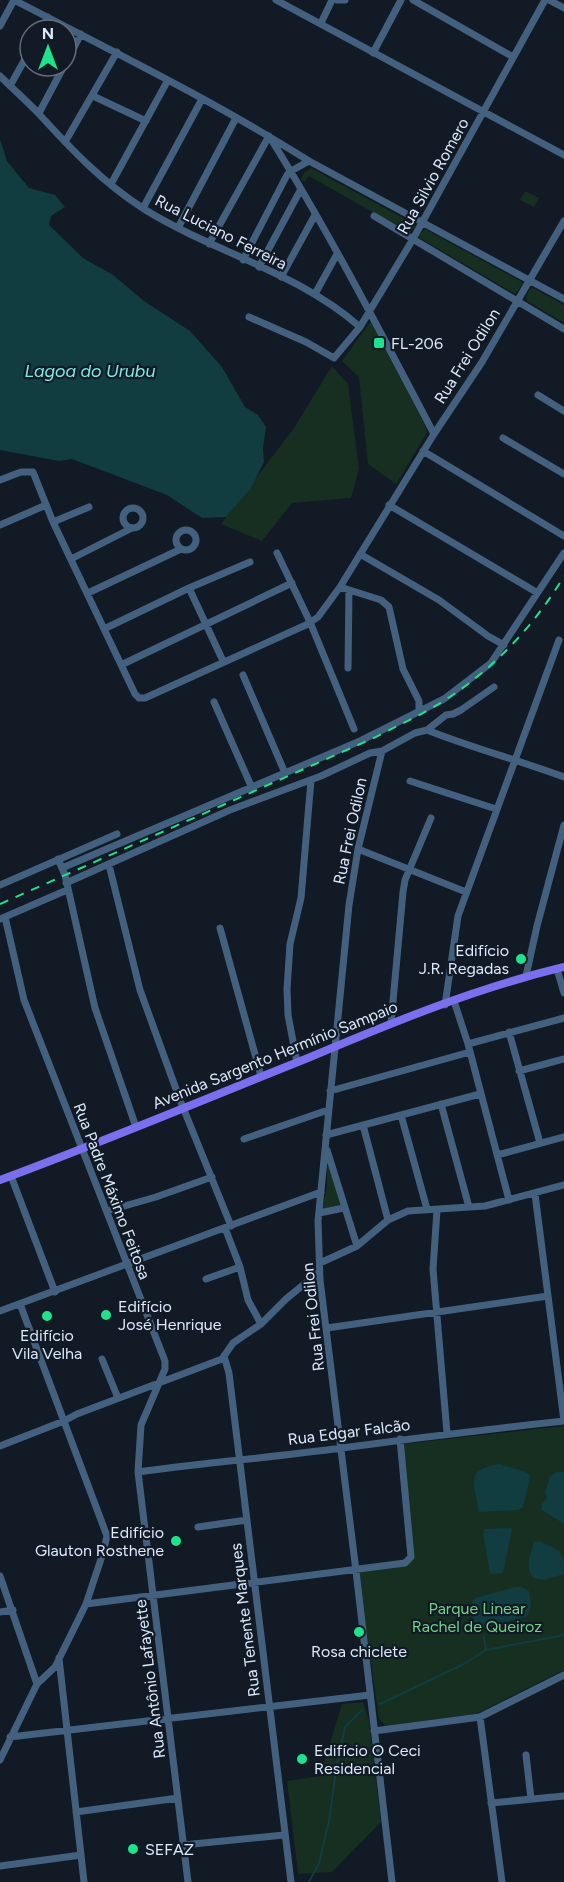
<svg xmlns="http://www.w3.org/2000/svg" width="564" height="1882" font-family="Figtree,sans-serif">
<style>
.green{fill:#162f20}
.water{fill:#113c40}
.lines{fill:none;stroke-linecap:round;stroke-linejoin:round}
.stream{stroke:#113c40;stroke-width:2}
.minor{stroke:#43617f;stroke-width:7}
.major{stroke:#7a70ed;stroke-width:8}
.rail{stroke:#1ee38c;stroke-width:2;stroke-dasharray:9 8;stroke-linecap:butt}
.poi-dot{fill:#1ee38c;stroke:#121a25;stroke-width:2}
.labels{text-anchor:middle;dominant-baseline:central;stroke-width:4.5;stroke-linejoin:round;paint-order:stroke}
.street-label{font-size:16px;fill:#dbe9fb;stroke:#121a25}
.poi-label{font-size:16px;fill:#dbe9fb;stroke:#121a25;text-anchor:start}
.park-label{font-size:16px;fill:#6fd384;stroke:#121a25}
.water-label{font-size:18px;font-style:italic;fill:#76eee4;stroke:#121a25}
</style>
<rect width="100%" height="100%" fill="#121a25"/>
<path class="green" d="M311,168L414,224L415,227L412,231L408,232L309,176L304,182L301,179L304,173Z
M525,191L539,198L534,207L520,200Z
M425,229L522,282L523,284L515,294L420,238L419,235Z
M530,288L535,289L564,305V323L527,301L526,297Z
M371,321L426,427L427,433L396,484L368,464L359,377L342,361Z
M332,366L348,384L359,469L351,498L292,503L262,541L221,524L294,428Z
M327,1159L341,1205L322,1210L327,1187Z
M564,1426V1670L476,1714L385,1726L379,1719L358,1572L405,1566L414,1556L403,1444Z
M363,1702L369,1721L381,1822L332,1872L298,1874L287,1781L320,1776L342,1704Z"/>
<path class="water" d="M0,139L7,161L29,188L55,195L65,207L51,216L49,225L83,258L113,275L144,301L190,331L222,367L245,407L258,415L266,427L263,448L264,462L251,488L226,517L202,518L167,495L72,459L59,461L0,450Z
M500,1464L528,1473L530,1477L523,1507L518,1510L479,1512C474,1484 464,1469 500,1464Z
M557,1472H564V1524L542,1510V1504L547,1498L545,1493L550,1476Z
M511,1528L512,1530L503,1573L490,1574L483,1533L485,1529Z
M540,1541C561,1551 564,1551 564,1574L544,1580L534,1578C524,1568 530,1556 534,1542Z
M515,1587H521L529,1591L531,1606L527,1616L480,1629L474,1627L472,1602L475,1598Z"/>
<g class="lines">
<path class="stream" d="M484,1637L486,1650
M380,1704L464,1664L486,1650L564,1635
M309,1882L319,1863L329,1821L337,1764L345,1727L362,1710"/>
<path class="minor" d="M276,0L564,155
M337,0H345
M413,0L513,57
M549,0L564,8
M321,23L332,0
M0,26L14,0C114,52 214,101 309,161L564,299
M41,30L48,17
M373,53L401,0
M66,63L81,34
M0,76C13,89 27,101 39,114C72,150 102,182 144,209C213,252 298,272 360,327
M10,86L30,50
M93,96L146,121
M39,113L64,66
M65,142L117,52
M111,184L168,80
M143,208L202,99
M374,216L564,329
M178,228L236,118
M209,244L269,136C329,232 381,333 434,434
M243,260L287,175L291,171L309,161
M259,267L301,189
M281,277L315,215
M315,294L337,254
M249,317L306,342L334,358L360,327L413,239L545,0
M538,395L564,411
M503,438L564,474
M423,451L564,536
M0,480L21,472H33L53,522L135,694L139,698H145L308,624L318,617L340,587L434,434L482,362L564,221
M389,505L536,592
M123 518a10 10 0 1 1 20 0a10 10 0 1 1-20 0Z
M53,522L89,507
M0,525L46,505
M176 540a10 10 0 1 1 20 0a10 10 0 1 1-20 0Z
M277,553L310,622L354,729
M360,554L439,600L488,636L504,645
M71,559L132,528
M340,587L381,600L389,607L403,669L419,701V711
M189,588L223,661
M88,593L181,549
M104,629L189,588L250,562
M121,665L292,583
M348,668L349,590
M243,675L285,773
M214,702L252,788
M427,730C472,748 518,760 564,777
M382,751L358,849L349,905L318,1221L320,1280L356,1571L392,1882
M410,781L496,809
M358,849L466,892
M58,859L65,875L95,1008L136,1127
M109,865L140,990L180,1100L231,1226
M62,868L360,741L444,699L491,663L564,553
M66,883L230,810L321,776L370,753L382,751L415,733L427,730L446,715L453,714L461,710L494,687
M0,885L117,834
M5,917L24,1000L165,1361V1369L141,1425L138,1472L188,1882
M0,919L67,890
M220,928L261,1076
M557,969L564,993
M526,976L537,926L564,825
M454,1001L468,1044L509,1200
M445,1005L458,916L559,640
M391,1023L403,892L405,880L431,818
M509,1032L540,1143
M468,1044L564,1018
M297,1062L288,1015L287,989L290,944L301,898L311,780
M519,1071L564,1059
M330,1091L470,1052
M441,1104L469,1207
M401,1115L427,1209
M363,1125L388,1220
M326,1135L480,1094
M244,1139L328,1110
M327,1150L357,1246
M497,1155L564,1137
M11,1176L55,1292
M535,1194L564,1421
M437,1210L433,1269L447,1433
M107,1211L156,1197L212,1177
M319,1213L344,1208
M225,1228L240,1267L248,1300L261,1324
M320,1263L357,1246L388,1220L408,1211L485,1206L564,1185
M206,1279L240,1267
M0,1311L321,1192
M327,1328L548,1296
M224,1356L229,1373L291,1882
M102,1359L118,1398
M0,1446L64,1421L77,1414L222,1359L233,1343L261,1324L286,1299L319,1272
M138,1472C205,1463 274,1457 342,1448C416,1438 490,1429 564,1421
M198,1527L247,1520
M0,1576L37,1684
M86,1604L405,1563L411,1557L400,1439
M0,1612L13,1610
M59,1658L84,1882
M480,1717L502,1882
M374,1731L480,1717L564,1675
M10,1737L370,1695
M526,1755L531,1799
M0,1760L37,1684L55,1667L86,1604L103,1553L107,1536L20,1304
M491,1803L564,1796
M76,1812L178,1798
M183,1845L284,1835
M0,1866L81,1855"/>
<path class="major" d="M0,1180C103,1142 205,1099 308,1058C391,1023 476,988 564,967"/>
<path class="rail" d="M0,904L376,737C394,727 413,719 430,709C485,678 532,630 564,576"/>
</g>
<g class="poi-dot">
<rect x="373" y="337" width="12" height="12" rx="3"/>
<circle cx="521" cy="959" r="6"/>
<circle cx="106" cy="1315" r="6"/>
<circle cx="47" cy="1316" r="6"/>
<circle cx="176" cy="1541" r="6"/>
<circle cx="359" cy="1632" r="6"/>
<circle cx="302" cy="1759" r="6"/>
<circle cx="133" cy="1849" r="6"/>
</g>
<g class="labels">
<g class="street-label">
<text transform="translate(433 176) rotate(-61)">Rua Silvio Romero</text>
<text transform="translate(221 232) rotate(27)">Rua Luciano Ferreira</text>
<text transform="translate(467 356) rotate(-58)">Rua Frei Odilon</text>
<text transform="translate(350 831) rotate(-78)">Rua Frei Odilon</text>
<text transform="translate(275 1055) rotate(-22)">Avenida Sargento Hermínio Sampaio</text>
<text transform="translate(112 1191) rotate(69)">Rua Padre Máximo Feitosa</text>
<text transform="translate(313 1317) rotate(-96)">Rua Frei Odilon</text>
<text transform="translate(349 1432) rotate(-7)">Rua Edgar Falcão</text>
<text transform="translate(245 1620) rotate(-97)">Rua Tenente Marques</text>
<text transform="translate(150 1679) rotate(-97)">Rua Antônio Lafayette</text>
</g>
<g class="poi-label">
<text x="391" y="343">FL-206</text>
<text x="509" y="950" text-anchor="end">Edifício<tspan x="509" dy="18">J.R. Regadas</tspan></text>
<text x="118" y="1306">Edifício<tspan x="118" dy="18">José Henrique</tspan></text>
<text x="47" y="1335" text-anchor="middle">Edifício<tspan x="47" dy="18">Vila Velha</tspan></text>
<text x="164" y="1532" text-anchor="end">Edifício<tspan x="164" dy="18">Glauton Rosthene</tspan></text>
<text x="359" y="1651" text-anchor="middle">Rosa chiclete</text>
<text x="314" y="1750">Edifício O Ceci<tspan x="314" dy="18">Residencial</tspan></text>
<text x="145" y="1849">SEFAZ</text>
</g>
<g class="park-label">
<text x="477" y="1608">Parque Linear<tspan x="477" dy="18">Rachel de Queiroz</tspan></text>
</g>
<g class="water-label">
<text x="90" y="371">Lagoa do Urubu</text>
</g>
</g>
<g transform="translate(48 48)"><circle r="28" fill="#121a25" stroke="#626d7b" stroke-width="1.5"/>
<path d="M0-4.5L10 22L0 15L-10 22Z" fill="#1ee38c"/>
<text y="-9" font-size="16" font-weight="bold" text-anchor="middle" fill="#dbe9fb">N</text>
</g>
</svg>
